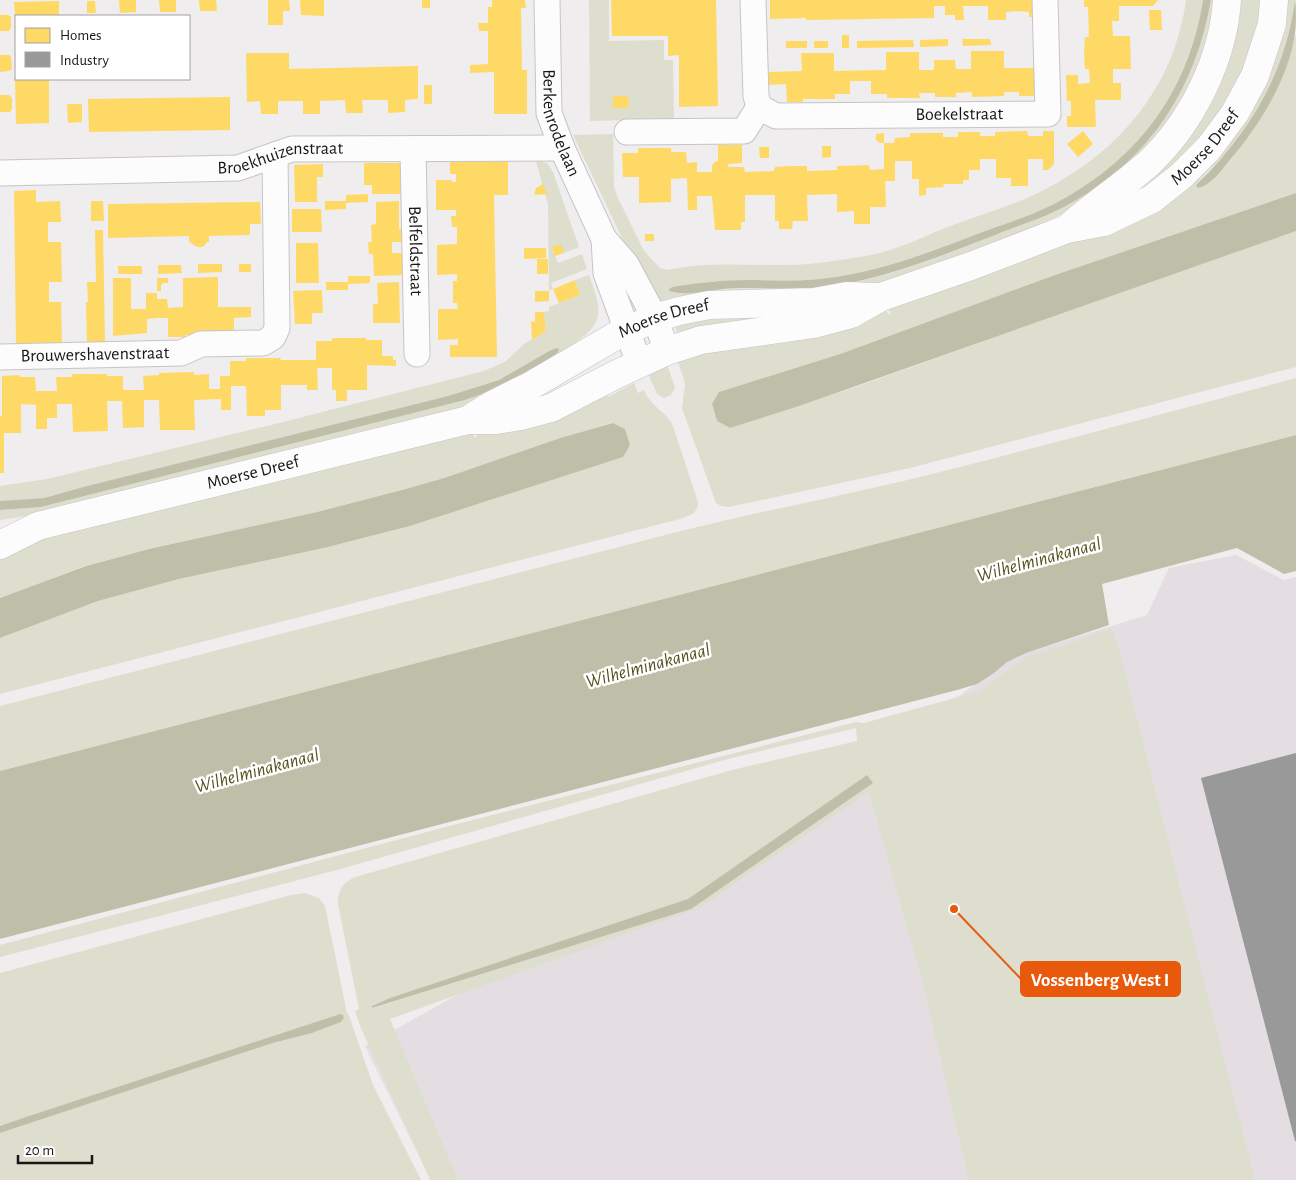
<svg xmlns="http://www.w3.org/2000/svg" width="1296" height="1180" font-family="'Alegreya Sans',sans-serif">
<style>
.built{fill:#e4dee3}
.green{fill:#dedece;fill-rule:evenodd}
.water{fill:#bfbfa9}
.homes{fill:#ffd966}
.industry{fill:#999}
.lines{fill:none;stroke-linecap:round;stroke-linejoin:round}
.minor-casing{stroke:#c6c5c6;stroke-width:27}
.tertiary-casing{stroke:#c6c5c6;stroke-width:29}
.minor{stroke:#fdfcfc;stroke-width:25}
.tertiary{stroke:#fdfcfc;stroke-width:28}
.labels{text-anchor:middle;dominant-baseline:central;stroke-width:5;stroke-linejoin:round;paint-order:stroke}
.street-label{font-size:18px;fill:#181617;stroke:#fff}
.water-label{font-size:19px;font-style:italic;fill:#52511c;stroke:#fff}
.leader{fill:none;stroke:#e8590c;stroke-width:2}
.callout-dot{fill:#e8590c;stroke:#fff;stroke-width:2}
.callout{fill:#e8590c;stroke:#e8590c;stroke-width:2}
.callout-label{font-size:19px;text-anchor:middle;font-weight:bold;fill:#fff}
</style>
<rect width="100%" height="100%" fill="#efedee"/>
<path class="built" d="M1236,555L1284,580L1296,577V1180H431L365,1046L860,772L1009,658L1147,615L1169,568Z"/>
<path class="green" d="M589,0H609V41L664,40V60H673L674,119L590,121Z
M1186,0H1203C1188,95 1135,163 1050,206C1025,218 998,226 972,236C925,254 878,272 828,278C800,282 773,280 745,280C722,280 699,283 677,286C691,287 705,289 718,289C732,290 746,288 760,288C790,288 820,288 850,283C898,274 945,255 990,237C1018,226 1047,216 1073,202C1150,160 1197,84 1211,0H1218L1204,60L1162,135L1071,210L1036,226L907,275L865,287L665,302C655,298 650,291 643,282L573,135L613,134L614,187L618,198L644,251L660,268L668,270C718,259 769,269 819,263C839,260 860,258 879,253C904,247 929,234 953,225C983,214 1014,205 1042,191C1119,152 1174,88 1186,0Z
M1239,0H1266L1250,61L1209,131L1151,187L1121,198L1136,187Z
M1286,0H1295C1288,50 1268,100 1238,140C1225,157 1208,169 1196,185L1198,188C1210,185 1219,173 1227,164C1260,126 1283,82 1296,34V193L1055,275L843,353L719,392L712,405L717,421L730,428L861,385L1152,281L1296,231V367L910,468L729,507L721,506L716,503L682,408L685,384L683,376L676,357L869,316L886,310L889,315L891,314L889,309L1010,263L1173,191Z
M536,161L547,163L553,172L579,247L564,253L552,247L558,263L582,254L587,269L551,283L553,289L549,290L548,205Z
M589,275C599,304 608,321 577,341L581,349L529,380L461,408L447,412L26,516L0,520V510L41,507L465,400L491,390L552,349L499,380L448,396L83,487L44,498L0,501V486L47,479L271,425L484,371L506,361L524,344L546,331L544,312L549,311V307L580,295L575,280Z
M788,315L752,317V322L678,337L674,322L692,318Z
M666,361L675,388L671,395L664,398L657,394L646,369Z
M1296,378V435L0,771V706L677,532C757,512 837,497 916,478C1043,446 1170,412 1296,378Z
M634,383L638,393L644,390C650,406 666,411 673,426L698,502C698,514 690,515 680,519L0,694V638L98,601L179,579L324,548L410,526L622,457L630,445L625,429L612,423L560,438L444,478L402,490L317,512L149,549L85,566L0,598V552L15,546L473,432L474,437H477L476,431L605,391L608,397Z
M1111,628L1118,645L1255,1180H969L923,984L869,792L699,908L390,1019L458,1180H430L360,1026L355,1011L359,1009L338,904C337,891 343,882 355,877L732,770L857,741L856,728L728,759L337,870L0,957V945L442,828L856,722L864,723L980,691L1027,656L1071,643ZM867,775L691,909L373,1008L372,1006L383,1001L688,899Z
M305,893L319,898L325,906L347,1013H348L373,1085L421,1180H0V1133L273,1043L312,1033L341,1022L344,1018L340,1014L0,1126V973L291,895Z"/>
<path class="water" d="M1203,0H1211C1196,87 1151,158 1073,202C1047,217 1017,226 990,237C934,259 876,282 816,288C796,290 776,288 756,288C744,288 733,288 722,289C705,291 686,296 669,291L670,288L677,286C699,283 722,280 745,280C773,280 800,282 828,278C878,272 925,254 972,236C998,226 1025,218 1050,206C1135,163 1188,95 1203,0Z
M1295,0C1296,4 1296,12 1296,18C1296,68 1261,124 1229,161C1221,171 1211,185 1198,188L1196,185L1197,184C1250,133 1285,74 1295,0Z
M1296,193V231L799,406L730,428L717,421L712,404L719,392L843,353L1055,275Z
M557,348L559,349L558,352C538,371 492,391 465,400L41,507L0,510V501L44,498L83,487L448,396L499,380L549,351Z
M613,423L625,429L630,445L623,457L410,526L324,548L179,579L98,601L0,638V598L86,566L149,549L317,512L402,490L444,478L560,438Z
M1296,435V571L1284,574L1237,548L1102,584L1109,625L1026,653L1007,662L994,673L977,684L957,690L0,939V771Z
M867,775L873,783L691,909L372,1008V1006L390,998L688,899Z
M340,1014L343,1015L344,1018L341,1022L312,1033L273,1043L0,1133V1126L26,1117Z"/>
<path class="homes" d="M119,0H136V12L120,13Z
M159,0H176V12H160Z
M199,0H216L217,11H200Z
M268,0H289L290,11H283V25H268Z
M300,0H324V16L301,15Z
M422,0H430V8H422Z
M492,0H525L526,8H521L522,70H527V114H494V72L470,73V65L488,64V31H479L478,23H488V7H492Z
M611,0H716L718,106L679,107V55L668,56V36H612Z
M770,0H1035V17H1029V12L1019,11L1006,12V20H988V6H963L964,20H955V15H945V6H934V18L806,20V18L770,19Z
M1084,0H1158L1153,6H1119V21H1112L1113,36H1130L1131,69H1113V83H1121V100H1095L1096,127H1067V116H1071V101H1067L1066,75H1078V84L1090,83L1089,69H1085L1084,53L1085,37H1089L1088,7H1084Z
M59,1V16H15L14,2Z
M87,1H95L96,13H87Z
M1149,10H1161L1162,30H1150Z
M0,15H8L11,17V28L9,31H0Z
M842,35H849V48H842Z
M948,39V46L920,47V40Z
M962,39H990L991,45L963,46Z
M913,40L914,47L857,48V41Z
M786,41H807V48H786Z
M814,41H828V48H814Z
M971,51H1004V68H1035V96H1019V92H1004V96L972,97V92L956,93V97H935V93H919L920,98H887V94H871V81H850V94H835V99H803V102H787L786,84L769,85V72L802,71L801,53H834V71L886,70V52H919V70H934V60H955L956,69H971Z
M246,53H289V69L418,66V99L405,100V112L388,113V100H362L363,113H346L345,100L320,101V114H303V101H278V114H261L260,101L247,102Z
M0,55H9L11,57L12,69L9,71L0,72Z
M15,79H49V123L16,124Z
M424,85H432V104H424Z
M0,95H9L12,98V109L10,112H0Z
M613,96H628L629,108H613Z
M230,97V130L89,132L88,99Z
M67,104H82V122L68,123Z
M1027,131L1028,136H1043V131H1054V164L1048,170H1043V159H1028V186H1011V178H996V159H980V170H969V180H963V184H943L944,187L926,188V195L919,196V179H912V161H895V181H885L886,207H870V224H854V211L837,212V194L807,195L808,221H793L792,229H779V221H775V195H745V222H741V230H715L712,196H697V210H688L687,178L671,179V202L639,203V177H623L622,153H638V148H671V152H686L687,163L697,162V172H712V165L716,161H718V145H742V163L728,164V167H744L745,172L774,171L775,167L791,166H807V171L837,170V166L869,165L870,170L884,169V143H894L895,138L910,137V133H943V137H958V132H980V136H995V132Z
M1083,131L1093,144L1078,157L1067,144Z
M884,133V143H880L876,140V134Z
M822,146H831V157L822,158Z
M759,147H769V158H760Z
M508,161V195H494L497,357H450V345H458V339L438,340V309H458L457,303H453V281H457V274L437,275V245L457,244V227H452L451,216H456V210H436V180H452V182H456V174H450V162Z
M364,163H400L401,194H372V185H364Z
M323,164V177H317V202H295L294,165Z
M543,184L547,194L534,195L536,188Z
M36,190V202L60,201L61,222H48V242H61L62,282H49V302H61L62,343L16,344L14,191Z
M368,194V202L346,203V209L325,210V201H346V195Z
M91,201H103L104,221H91Z
M399,201V229H407V242H392V253H402L403,275L374,276L373,254H369L368,242H372L371,225L376,224V202Z
M260,202L261,224H250V235L209,236V242H207L205,245L202,247H197L189,242V236L108,238V204Z
M292,209H321L322,232H292Z
M95,230H103L105,342L87,343L86,302H88L87,282H96Z
M645,234H654V241H645Z
M296,243H318L319,283H296Z
M561,244L564,253L555,256L552,247Z
M524,248H546V258L524,259Z
M537,259H548V274H537Z
M198,264H222V272L198,273Z
M239,264H251V272H239Z
M158,265H181L182,273L158,274Z
M118,266H142V274H118Z
M348,276H370V283L348,284Z
M218,277V307H251V317L234,318V332L185,335V337H168V318H157L147,319V333L113,336V278H131V309H146V293H157V299H167L168,308L183,307V278Z
M157,278H168V283H163L161,285V291H157Z
M575,280L580,295L559,303L553,289Z
M326,282H348V290H326Z
M399,282L400,323H373V304H378L377,283Z
M322,290L323,313H312V324H295L293,291Z
M535,291H549V301L535,302Z
M535,312H544L546,331L532,340L531,321L535,322Z
M332,338H366V340H382V356H393V360H396V366L367,365V390H347V401H336V390H332V368H317L318,390H307V385H281V410H265V416H247L246,386H231V410H221V399L194,400L195,430H160L159,400H144V427L123,428L122,401H107L108,431L73,432L72,404H57V418H47V429H36V405L21,404V433H4V473H0V416H2V376L20,375V377H35L36,391H57L56,377H72V374H107V376H123V390H144L143,376L159,375V373L194,372V375L209,374V389H220V376H230V361H246V358H280L281,360H316V341H332Z"/>
<path class="industry" d="M1296,753V1141H1295L1201,778Z"/>
<g class="lines">
<defs>
<g id="minor">
<path id="s1" d="M547,0L549,113L562,148L604,239L626,264L655,318L667,351"/>
<path id="s2" d="M753,0L756,96L759,107L776,116L1048,114L1045,0"/>
<path d="M627,132L744,131L759,107"/>
<path id="s3" d="M413,149L417,354"/>
<path id="s4" d="M0,173L238,168L292,149L562,148"/>
<path d="M604,239L606,273L639,363"/>
<path id="s5" d="M0,357L181,353L201,344L263,343L273,337L277,328L275,155"/>
</g>
<g id="tertiary">
<path d="M1068,228C1094,205 1123,186 1149,163C1192,122 1223,60 1227,0"/>
<path id="s6" d="M471,418L492,405L530,386L619,334L655,318L679,311L709,305L814,302L847,296L875,297"/>
<path id="s7" d="M0,545L38,526L468,420H496L521,416L551,408L617,374L667,351L701,340L814,324L851,314L881,297L971,266L1067,229L1104,222L1152,199L1181,176L1209,148L1235,113L1255,76L1272,24L1274,0"/>
</g>
</defs>
<use href="#minor" class="minor-casing"/>
<use href="#tertiary" class="tertiary-casing"/>
<use href="#minor" class="minor"/>
<use href="#tertiary" class="tertiary"/>
</g>
<g class="labels">
<g class="street-label">
<text stroke="none"><textPath href="#s2" startOffset="310">Boekelstraat</textPath></text>
<text stroke="none"><textPath href="#s1" startOffset="125">Berkenrodelaan</textPath></text>
<text stroke="none"><textPath href="#s7" startOffset="1285">Moerse Dreef</textPath></text>
<text stroke="none"><textPath href="#s4" startOffset="282">Broekhuizenstraat</textPath></text>
<text stroke="none"><textPath href="#s3" startOffset="102">Belfeldstraat</textPath></text>
<text stroke="none"><textPath href="#s6" startOffset="218">Moerse Dreef</textPath></text>
<text stroke="none"><textPath href="#s5" startOffset="95">Brouwershavenstraat</textPath></text>
<text stroke="none"><textPath href="#s7" startOffset="264">Moerse Dreef</textPath></text>
</g>
<g class="water-label">
<text transform="translate(1039 560) rotate(-15)">Wilhelminakanaal</text>
<text transform="translate(648 666) rotate(-15)">Wilhelminakanaal</text>
<text transform="translate(257 771) rotate(-15)">Wilhelminakanaal</text>
</g>
</g>
<path class="leader" d="M954 909L1021 979"/>
<circle class="callout-dot" cx="954" cy="909" r="5"/>
<rect class="callout" x="1021" y="962" width="159" height="34" rx="5"/>
<g class="callout-label">
<text x="1100" y="986">Vossenberg West I</text>
</g>
<rect x="15" y="15" width="175" height="65" fill="#ffffff" stroke="#a3a2a2"/>
<rect x="25" y="28" width="25" height="15" fill="#ffd966" stroke="#a3a2a2"/>
<text x="60" y="40" font-size="15" fill="#181617">Homes</text>
<rect x="25" y="52" width="25" height="15" fill="#999999" stroke="#a3a2a2"/>
<text x="60" y="65" font-size="15" fill="#181617">Industry</text>
<path d="M18 1155v8h74v-8" fill="none" stroke="#181617" stroke-width="2.5"/>
<text x="25" y="1155" font-size="15" fill="#181617" stroke="#ffffff" stroke-width="4" paint-order="stroke">20 m</text>
</svg>
